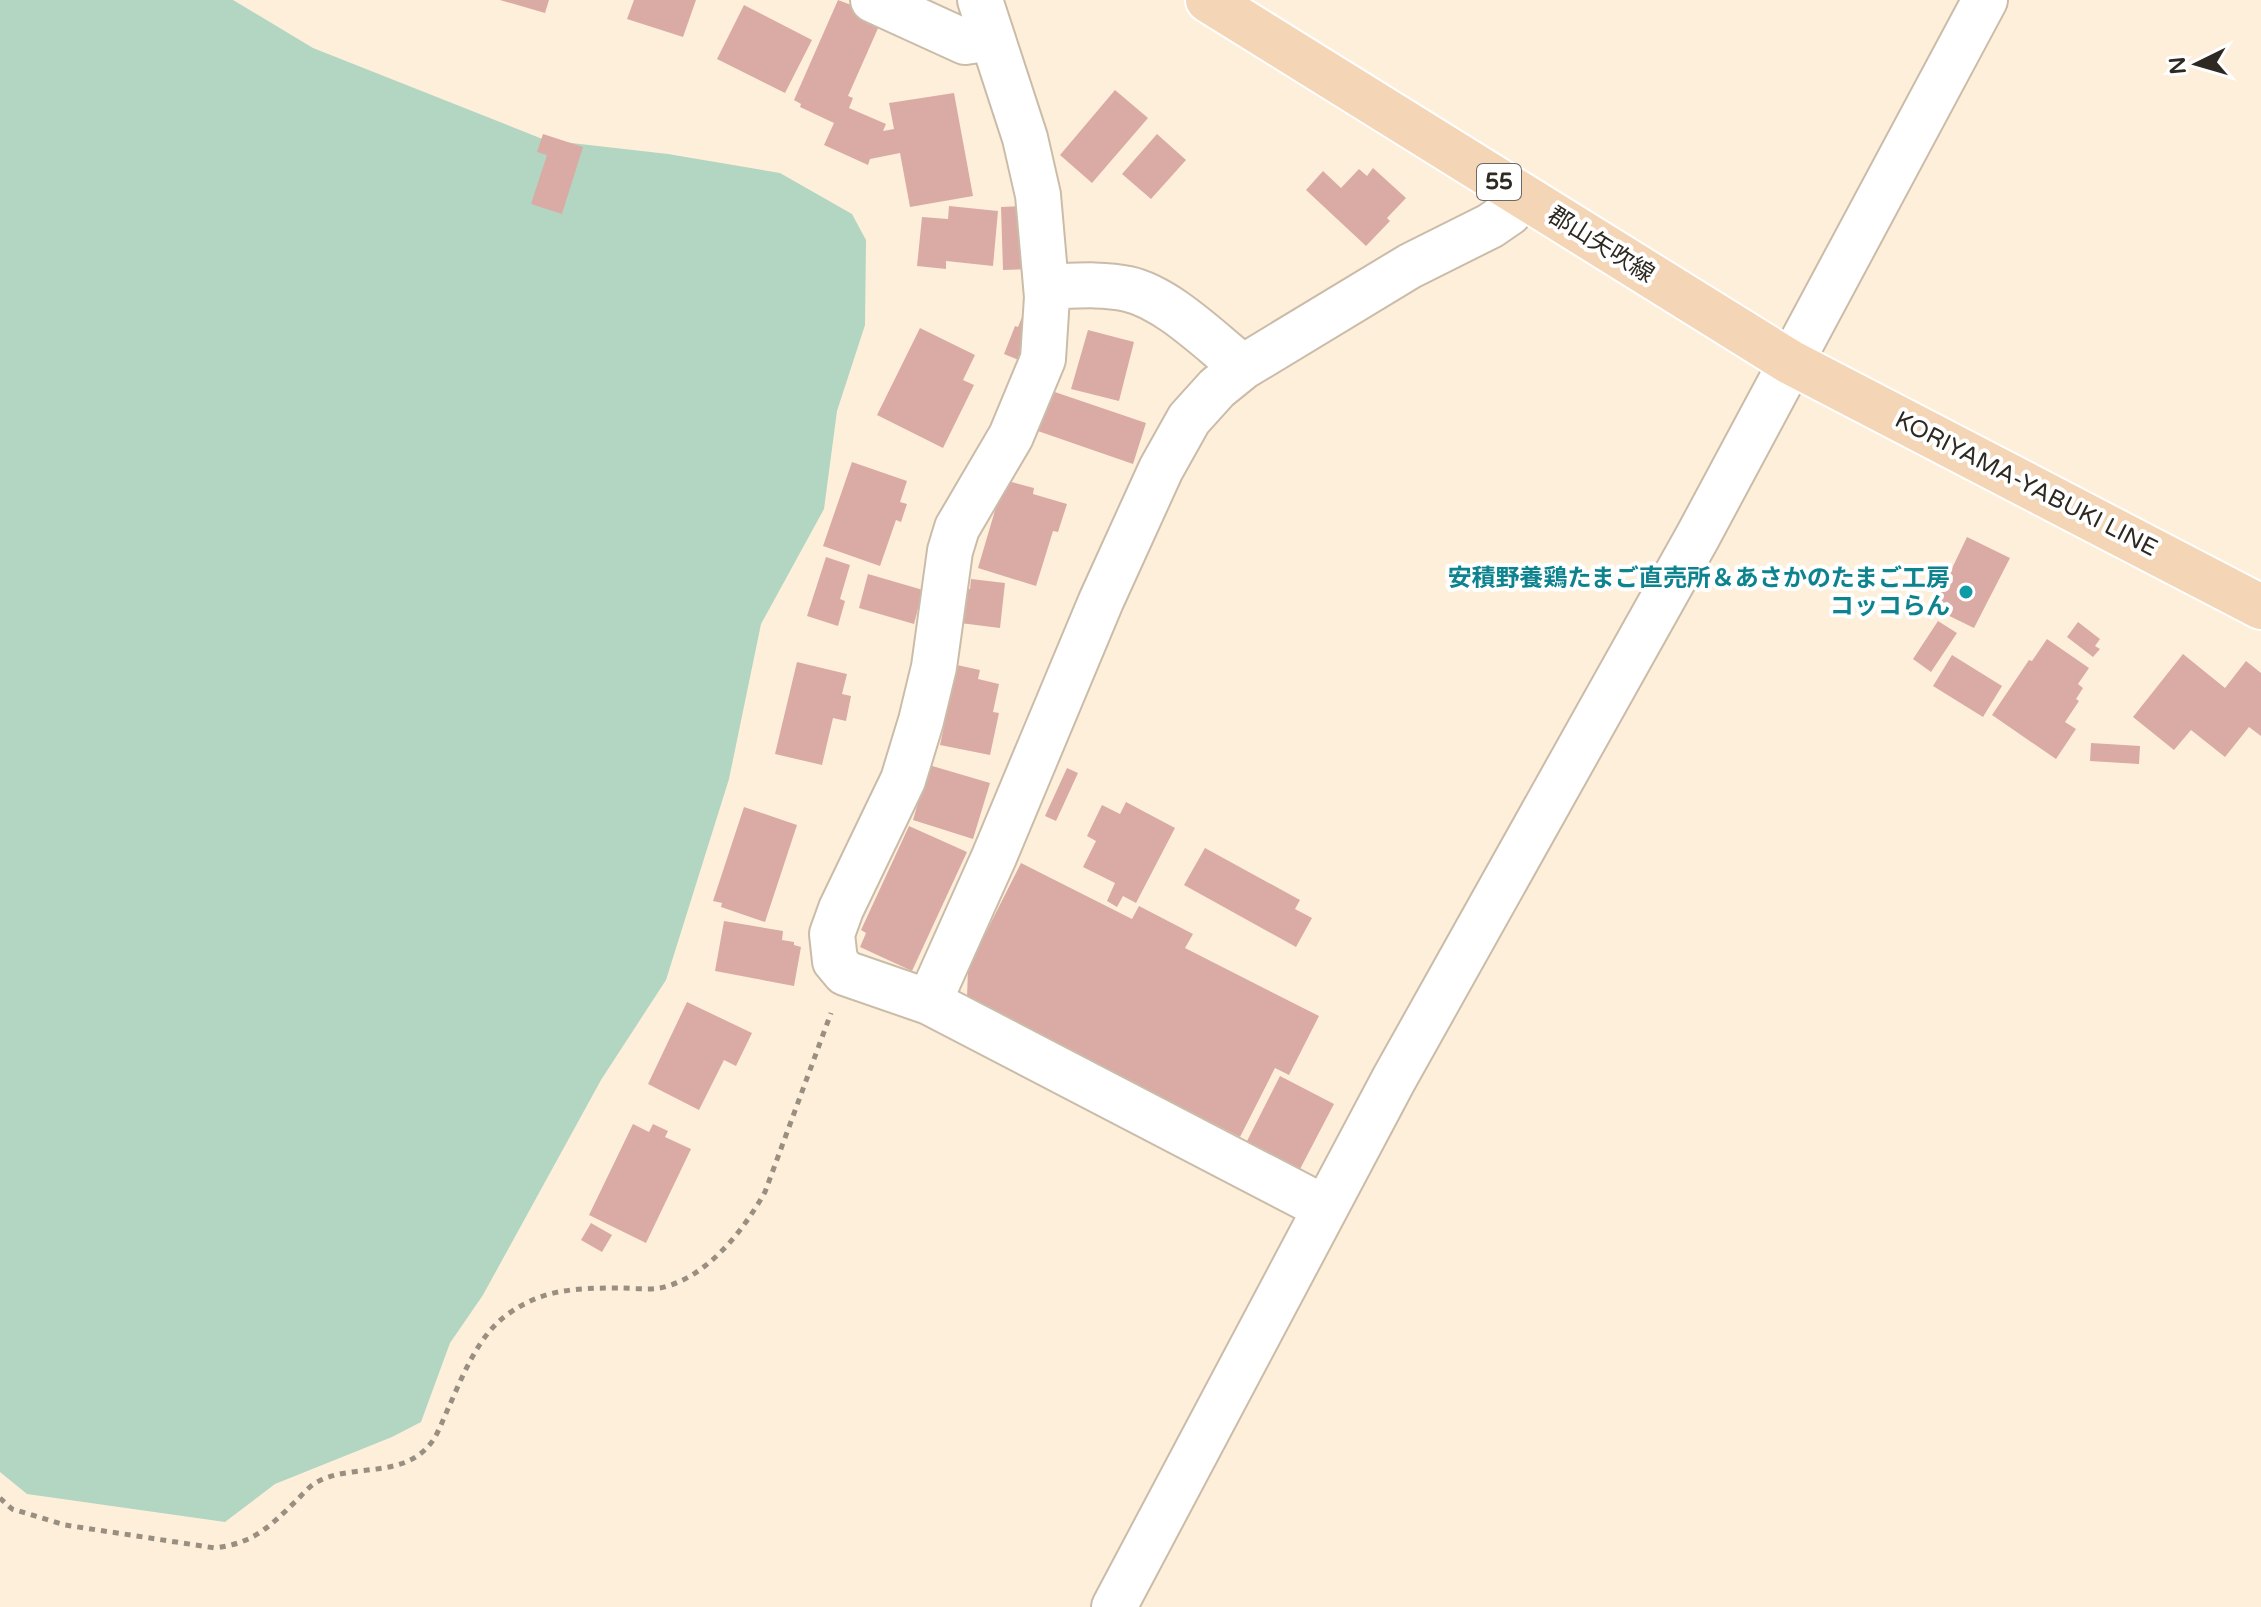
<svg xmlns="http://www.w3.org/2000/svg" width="2261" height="1607" font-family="'Varela Round','Noto Sans JP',sans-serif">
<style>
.green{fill:#b2d6c2}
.building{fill:#daaba5}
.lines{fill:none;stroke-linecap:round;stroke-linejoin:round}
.minor-casing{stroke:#cabca8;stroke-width:48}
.major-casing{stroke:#fff;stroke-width:48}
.path{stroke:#998f81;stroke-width:5;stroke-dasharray:6 6;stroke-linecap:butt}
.minor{stroke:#fff;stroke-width:44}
.major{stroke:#f4d5b5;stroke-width:44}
.culture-dot{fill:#0f9aa8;stroke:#fff;stroke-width:3}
.labels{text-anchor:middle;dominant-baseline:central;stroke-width:8;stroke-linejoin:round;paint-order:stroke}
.shield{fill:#fff;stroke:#6d6964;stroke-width:2}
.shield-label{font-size:22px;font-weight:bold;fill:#2e2921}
.street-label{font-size:24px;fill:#2e2921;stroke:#fff}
.culture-label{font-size:24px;font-weight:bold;fill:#0d838f;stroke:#fff;text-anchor:end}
</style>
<rect width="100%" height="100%" fill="#feefdb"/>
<path class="green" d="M0,0H233L313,48L545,140L668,154L780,173L852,214L866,240L865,325L837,411L824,509L761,624L729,779L666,980L601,1080L483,1295L450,1343L421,1422L392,1437L275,1484L225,1522L27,1494L0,1472Z"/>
<path class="building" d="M500,0H549L545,13Z
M634,0H696L683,37L627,19Z
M838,0L883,17L848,96L853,98L849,108L886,124L883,131L894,129L889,103L954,93L973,196L910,207L900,153L870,159L868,165L824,145L834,123L800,107L801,104L794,100Z
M744,5L812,40L785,93L717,59Z
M1115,90L1148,118L1092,183L1060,155Z
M543,134L583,147L562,214L531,204L547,155L537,152Z
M1157,134L1186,160L1151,199L1122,174Z
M1373,168L1406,198L1387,218L1390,221L1366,246L1306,190L1323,171L1341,188L1359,169L1367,176Z
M949,206L998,211L993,266L946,261V269L917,266L922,217L948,219Z
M1023,206L1032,269L1003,270L1001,207Z
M1022,317L1036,323L1021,361L1004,354L1015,326L1018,327Z
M920,328L975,355L963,380L974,385L943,448L877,415Z
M1088,330L1134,342L1119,401L1071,389Z
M1046,389L1146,423L1133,464L1032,429Z
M852,462L907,481L900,502L907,504L901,522L896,520L880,566L823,546Z
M1004,480L1034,488L1033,494L1067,504L1058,532L1053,531L1036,586L978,568Z
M1967,537L2010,558L1974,628L1933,608Z
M826,557L850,565L840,599L845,601L838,626L807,616Z
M868,574L923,590L914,624L859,608Z
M971,579L1005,583L1000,628L960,623L964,589H970Z
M1938,621L1957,633L1931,672L1913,659Z
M2078,622L2100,639L2095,646L2100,649L2093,657L2067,637Z
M2047,639L2089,668L2078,684L2083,688L2076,699L2079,701L2065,722L2076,729L2056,759L1992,715L2029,660L2032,661Z
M2183,654L2225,688L2246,661L2261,673V736L2249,727L2225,757L2191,730L2174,750L2133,717Z
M1952,655L2002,686L1983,717L1933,686Z
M797,662L847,674L842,694L851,696L846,721L833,718L822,765L775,754Z
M957,665L980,670L978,679L999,684L993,712L999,713L990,755L940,745Z
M2091,743L2140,746L2139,764L2090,761Z
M929,765L990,783L973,839L913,820Z
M1067,768L1078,773L1056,821L1045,816Z
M1126,802L1175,828L1136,903L1123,896L1117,907L1107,901L1115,883L1083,867L1096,841L1087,836L1102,805L1120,814Z
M744,807L797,825L765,922L721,907L722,903L713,901Z
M909,826L967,852L912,971L860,947L866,933L861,930Z
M1205,848L1300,900L1295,909L1312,918L1296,947L1184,885Z
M1021,863L1132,919L1139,906L1193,934L1185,948L1319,1016L1289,1075L1275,1068L1240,1137L967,998L968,968Z
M724,921L783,931L782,940L794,942V945L801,947L794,986L715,971Z
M687,1002L752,1033L736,1066L724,1060L699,1110L648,1084Z
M1280,1076L1334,1104L1299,1171L1246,1143Z
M633,1124L649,1132L653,1124L668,1131L665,1137L691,1149L646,1243L589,1215Z
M591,1223L612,1235L602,1252L581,1240Z"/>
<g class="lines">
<defs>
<path id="minor" d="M873,0L965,42L992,38
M980,0L1025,138L1038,195L1047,297L1043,359L1011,436L957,528L950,551L934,667L921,721L903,780L841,909L832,934L835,961L845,973L929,1002L1325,1208
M1046,287C1073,286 1102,283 1128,289C1168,298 1211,342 1243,367
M929,1002L994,857L1101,601L1161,469L1189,419L1217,388L1243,367L1410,266L1490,226L1509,213L1523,197
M1114,1607L1394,1079L1698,536L1985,0"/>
<path id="major" d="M1208,0L1790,362L2261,607"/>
</defs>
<use href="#minor" class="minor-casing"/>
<use href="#major" class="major-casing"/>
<path class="path" d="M0,1498L12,1509L65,1525L215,1548C254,1543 269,1527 296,1501C303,1494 310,1485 319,1481C356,1463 403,1479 431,1443C438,1434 442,1422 447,1411C462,1378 477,1336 508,1314C543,1289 576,1288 618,1288C631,1288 647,1290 660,1288C707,1278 743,1231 765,1192L831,1013"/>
<use href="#minor" class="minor"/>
<use href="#major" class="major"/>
</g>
<circle class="culture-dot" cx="1966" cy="592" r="8"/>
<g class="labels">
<rect class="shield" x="1477" y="164" width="44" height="36" rx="6"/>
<g class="shield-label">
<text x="1499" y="182">55</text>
</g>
<g class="street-label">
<text transform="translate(1601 245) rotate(32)">郡山矢吹線</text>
<text transform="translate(2026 484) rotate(27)">KORIYAMA-YABUKI LINE</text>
</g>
<g class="culture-label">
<text x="1950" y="578">安積野養鶏たまご直売所＆あさかのたまご工房<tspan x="1950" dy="28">コッコらん</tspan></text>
</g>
</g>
<g transform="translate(2197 64) rotate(265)" stroke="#ffffff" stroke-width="6" paint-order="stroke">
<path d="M0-6L14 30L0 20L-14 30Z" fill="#2e2921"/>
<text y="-12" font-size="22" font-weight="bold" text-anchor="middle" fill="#2e2921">N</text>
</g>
</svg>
